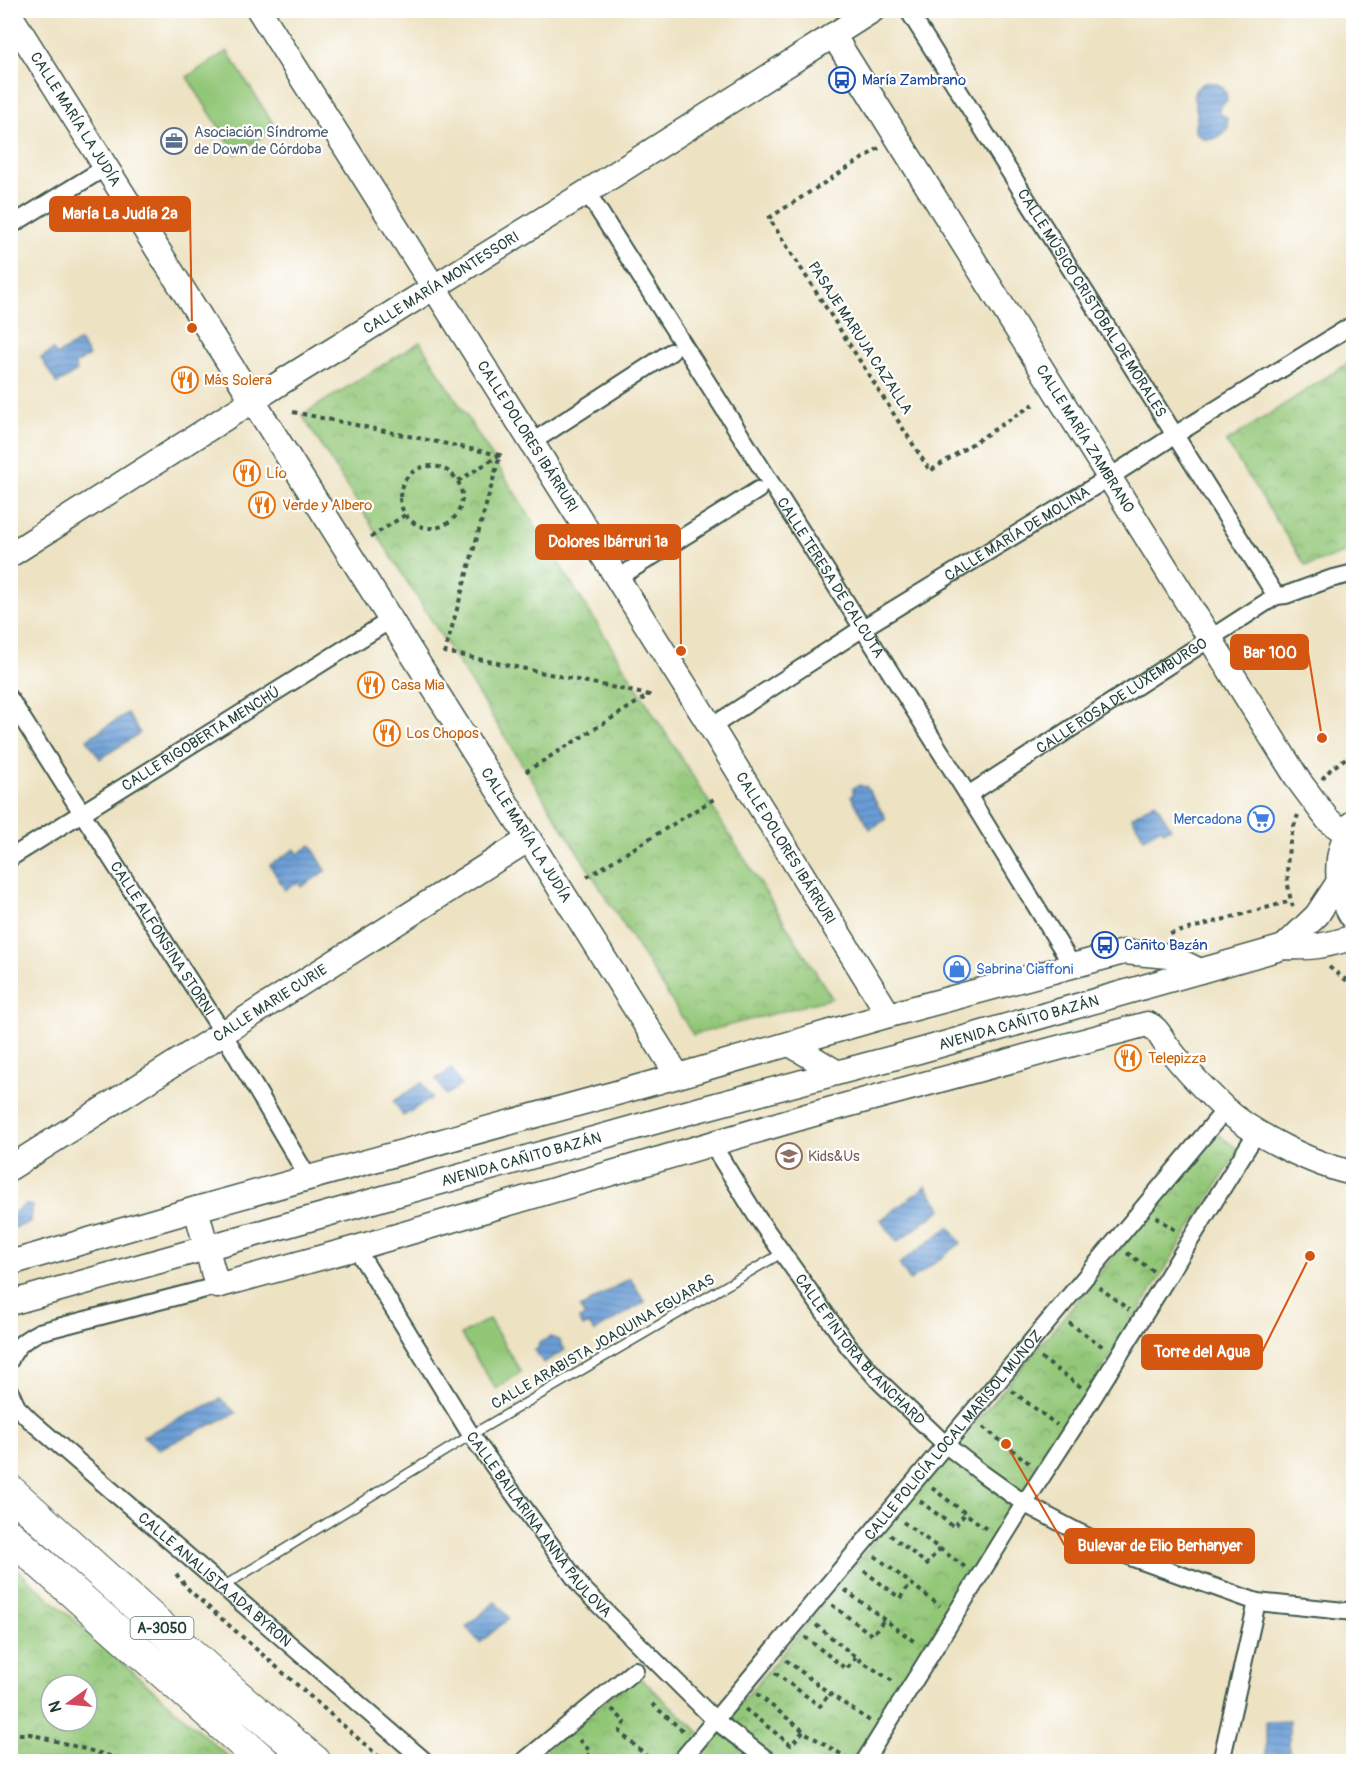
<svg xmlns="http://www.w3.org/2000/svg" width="1364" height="1772" font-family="Pangolin,sans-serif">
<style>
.grass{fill:#93c778;stroke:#598256;stroke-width:1.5}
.park{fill:url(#park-crowns);stroke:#598256;stroke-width:1.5;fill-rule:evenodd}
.water{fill:url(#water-rules);stroke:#456d85;stroke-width:1.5}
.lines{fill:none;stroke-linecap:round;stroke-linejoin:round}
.lane-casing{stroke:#3e5649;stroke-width:11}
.street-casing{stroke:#3e5649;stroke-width:20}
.secondary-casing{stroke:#3e5649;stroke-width:27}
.primary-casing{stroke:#3e5649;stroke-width:30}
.highway-casing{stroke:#3e5649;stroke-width:34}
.path{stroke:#3e5649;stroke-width:4;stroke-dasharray:4.5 4.5;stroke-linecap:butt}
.lane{stroke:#fff;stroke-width:8}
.street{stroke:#fff;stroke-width:16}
.secondary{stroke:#fff;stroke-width:24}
.primary{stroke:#fff;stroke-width:27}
.highway{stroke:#fff;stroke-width:32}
.labels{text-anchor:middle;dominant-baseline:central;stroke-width:4.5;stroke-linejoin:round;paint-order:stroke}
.shield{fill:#fff;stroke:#627771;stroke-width:1.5}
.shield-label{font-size:14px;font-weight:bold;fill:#1f3d34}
.transit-label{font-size:15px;fill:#164399;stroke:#fff;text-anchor:start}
.street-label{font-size:15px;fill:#1f3d34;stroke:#fff}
.service-label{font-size:15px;fill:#4e5e75;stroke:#fff;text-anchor:start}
.food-label{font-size:15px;fill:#c56008;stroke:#fff;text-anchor:start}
.shop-label{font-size:15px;fill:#366cbe;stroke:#fff;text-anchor:end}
.education-label{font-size:15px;fill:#785e54;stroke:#fff;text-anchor:start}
.leader{fill:none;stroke:#d45610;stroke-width:2}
.callout-dot{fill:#d45610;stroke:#fff;stroke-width:2}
.callout{fill:#d45610;stroke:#d45610;stroke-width:2}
.callout-label{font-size:16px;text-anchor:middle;font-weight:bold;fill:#fff}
</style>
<defs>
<pattern id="park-crowns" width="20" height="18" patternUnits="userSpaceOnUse" patternTransform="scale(1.5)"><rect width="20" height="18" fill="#93c778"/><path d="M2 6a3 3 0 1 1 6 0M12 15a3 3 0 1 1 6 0" fill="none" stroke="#77a363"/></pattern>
<pattern id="water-rules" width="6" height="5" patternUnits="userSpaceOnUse" patternTransform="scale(1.5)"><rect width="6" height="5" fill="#6b9dd6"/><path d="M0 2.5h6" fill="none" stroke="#5781ae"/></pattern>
</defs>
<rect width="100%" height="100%" fill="#fff"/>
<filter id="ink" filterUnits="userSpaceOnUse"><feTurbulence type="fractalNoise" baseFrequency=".0167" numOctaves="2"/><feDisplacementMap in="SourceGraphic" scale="12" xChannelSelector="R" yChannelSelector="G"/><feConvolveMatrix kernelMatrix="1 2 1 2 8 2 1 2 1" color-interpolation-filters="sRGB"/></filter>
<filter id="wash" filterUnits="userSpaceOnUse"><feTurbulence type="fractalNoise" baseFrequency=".008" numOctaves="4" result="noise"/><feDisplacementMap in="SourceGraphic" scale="24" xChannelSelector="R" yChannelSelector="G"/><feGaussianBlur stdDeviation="1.35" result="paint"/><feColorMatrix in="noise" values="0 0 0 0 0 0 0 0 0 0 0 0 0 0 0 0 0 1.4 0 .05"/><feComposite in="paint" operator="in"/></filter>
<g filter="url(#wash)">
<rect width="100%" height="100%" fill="#ede2c2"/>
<path class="grass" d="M227,51L276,128L236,154L187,77Z
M489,1319L521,1372L496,1389L461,1335Z"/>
<path class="park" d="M420,342L832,998L693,1035L302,415Z
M1353,360V550L1306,566L1226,442Z
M1216,1133L1239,1150L1074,1415L852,1761L532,1762L637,1675L708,1740L761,1679L930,1473L993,1402Z
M10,1564H11L233,1761H11ZM51,1685H87V1721H51Z"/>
<path class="water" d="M1204,83C1217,81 1227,87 1227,100C1223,105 1217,106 1220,114L1227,118L1228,127C1220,139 1205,145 1195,131C1194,125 1197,121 1197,116C1197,100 1186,94 1204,83Z
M80,341L89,356L74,365L77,371L57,384L41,358L53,350L57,355Z
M127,713L140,733L100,759L87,739Z
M860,785L864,787L866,786L885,817V820L870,829L851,796L853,795V788Z
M1155,802L1171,828L1164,831L1161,828L1144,838L1132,817Z
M311,845L326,871L301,887L298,882L285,890L270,865L295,849L298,854Z
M452,1069L461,1085L446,1095L436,1079Z
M422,1083L432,1098L403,1116L394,1101Z
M926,1186L942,1209L897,1242L881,1220Z
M25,1205L32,1206L30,1223L11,1229V1215Z
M949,1227L961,1243L910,1281L899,1264Z
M630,1278L645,1302L594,1332L589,1324L583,1327L579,1319L585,1316L580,1308Z
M550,1337L559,1340L565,1350L543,1363L535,1350L538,1349L539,1343Z
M221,1399L236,1413L159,1449L143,1436Z
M495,1602L509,1618L480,1643L466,1627Z
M1289,1721V1761H1266V1722Z"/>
</g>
<g filter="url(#ink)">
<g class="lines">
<defs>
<path id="lane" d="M224,1586L471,1435L782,1253"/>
<g id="street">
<path id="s1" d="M908,10L1276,596"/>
<path id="s2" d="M587,192L968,795L1072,965"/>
<path d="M10,226L106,167"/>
<path d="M543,435L671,352"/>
<path d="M629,571L758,490"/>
<path d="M1276,596L1286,595L1330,579L1354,573"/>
<path id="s3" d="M10,699L82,813L223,1033L309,1179"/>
<path id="s4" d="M711,727L863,628L1110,477L1175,435L1354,324"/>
<path id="s5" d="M968,795L1276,596"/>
<path id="s6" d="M10,858L392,619"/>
<path id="s7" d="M712,1144L757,1217L849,1347L881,1383L946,1445L983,1474L1025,1504L1078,1532L1133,1558L1257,1602L1354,1612"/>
<path id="s8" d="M356,1248L471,1435L582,1588L715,1720L770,1762"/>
<path d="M10,1360C16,1345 26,1339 39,1332L217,1286"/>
<path id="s9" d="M10,1392L17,1407L30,1420L426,1762"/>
<path d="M523,1762L635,1670"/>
<path id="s10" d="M680,1762L1225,1110"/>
<path d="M864,1762L1017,1515L1094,1396L1257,1132"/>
<path d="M1221,1762L1257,1602"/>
</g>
<g id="secondary">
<path id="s11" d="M259,10L711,727L889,1015"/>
<path id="s12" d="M10,15L678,1076"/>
<path id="s13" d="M833,35L1299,781L1328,820L1347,834"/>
<path id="s14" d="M10,555L288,378L587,192L873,10"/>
<path d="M1284,947L1317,915L1340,880"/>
<path d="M790,1044L836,1072"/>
<path id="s15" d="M10,1168L529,839"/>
<path d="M196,1209L217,1286L356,1248L810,1115L1147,1024C1157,1027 1160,1036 1165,1043C1182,1067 1203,1088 1224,1108C1252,1134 1316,1166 1354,1173"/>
<path d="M10,1263L196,1209L678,1076L889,1015L1124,952L1169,956L1200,971"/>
<path id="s16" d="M10,1303L686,1113L919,1051L1284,947C1313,948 1326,946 1354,937"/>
</g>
<path id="primary" d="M1354,824C1335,853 1335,888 1354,917"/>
<path id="highway" d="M10,1491L235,1694L315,1762
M10,1536L264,1762"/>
</defs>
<use href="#lane" class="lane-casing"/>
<use href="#street" class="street-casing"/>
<use href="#secondary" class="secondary-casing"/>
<use href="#primary" class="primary-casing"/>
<use href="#highway" class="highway-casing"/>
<path class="path" d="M879,148L769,218L930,471L1037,402
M293,412L500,455L445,652L649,695L522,774
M400 497a31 31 0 1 1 62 0a31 31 0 1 1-62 0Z
M458,481L500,455
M371,537L405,515
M1322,779L1331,769L1354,752
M587,877L714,799
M1293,907C1283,878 1287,843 1298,815
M1170,934L1291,901
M1329,967L1354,986
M1156,1217L1177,1231
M1127,1253L1153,1271
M1099,1287L1129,1310
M1069,1323L1105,1348
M1041,1358L1081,1387
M1012,1391L1057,1425
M983,1427L1029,1463
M932,1488L989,1531
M920,1501L954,1527L965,1514
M903,1522L965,1567
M890,1535L927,1564L939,1549
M875,1556L940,1606
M864,1571L900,1598L910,1584
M176,1574L190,1591L385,1762
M845,1590L916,1643
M832,1605L872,1635L884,1620
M816,1625L858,1659L894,1682
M805,1637L846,1669L856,1657
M786,1660L833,1696L870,1721
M775,1673L820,1706L830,1693
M757,1694L806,1733L849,1759
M652,1704L683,1731
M612,1709L625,1722L620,1732L653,1762
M745,1709L791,1745L804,1730
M10,1734H30L132,1762
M579,1740L590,1751L585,1762"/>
<use href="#lane" class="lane"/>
<use href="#street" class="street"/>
<use href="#secondary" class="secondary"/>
<use href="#primary" class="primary"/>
<use href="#highway" class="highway"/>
</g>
</g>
<defs>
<symbol id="bus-ring" viewBox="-11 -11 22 22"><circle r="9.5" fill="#fff" stroke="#1a4fb4" stroke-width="1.5"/><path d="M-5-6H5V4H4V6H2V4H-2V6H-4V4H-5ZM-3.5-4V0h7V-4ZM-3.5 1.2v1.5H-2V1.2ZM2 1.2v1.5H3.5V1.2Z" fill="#1a4fb4"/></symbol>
<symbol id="office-ring" viewBox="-11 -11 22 22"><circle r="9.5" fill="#fff" stroke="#5c6f8a" stroke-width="1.5"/><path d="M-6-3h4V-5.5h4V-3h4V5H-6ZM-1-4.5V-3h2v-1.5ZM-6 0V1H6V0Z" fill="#5c6f8a"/></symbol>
<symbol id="restaurant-ring" viewBox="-11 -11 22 22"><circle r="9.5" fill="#fff" stroke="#e8710a" stroke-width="1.5"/><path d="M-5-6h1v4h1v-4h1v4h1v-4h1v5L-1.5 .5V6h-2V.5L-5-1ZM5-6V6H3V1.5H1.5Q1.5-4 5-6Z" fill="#e8710a"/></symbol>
<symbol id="supermarket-ring" viewBox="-11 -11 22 22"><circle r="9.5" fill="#fff" stroke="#3f7fe0" stroke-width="1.5"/><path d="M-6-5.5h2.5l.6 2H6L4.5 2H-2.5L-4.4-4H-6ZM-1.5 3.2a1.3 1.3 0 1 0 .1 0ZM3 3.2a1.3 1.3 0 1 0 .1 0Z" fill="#3f7fe0"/></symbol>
<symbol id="shop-ring" viewBox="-11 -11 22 22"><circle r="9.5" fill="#fff" stroke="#3f7fe0" stroke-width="1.5"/><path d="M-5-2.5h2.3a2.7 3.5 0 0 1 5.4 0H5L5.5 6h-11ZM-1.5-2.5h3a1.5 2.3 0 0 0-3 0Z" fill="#3f7fe0"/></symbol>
<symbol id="school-ring" viewBox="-11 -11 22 22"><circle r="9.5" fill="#fff" stroke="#8d6e63" stroke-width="1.5"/><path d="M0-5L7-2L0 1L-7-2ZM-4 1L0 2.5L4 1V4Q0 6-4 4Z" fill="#8d6e63"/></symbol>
</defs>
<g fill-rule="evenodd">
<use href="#bus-ring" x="827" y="65" width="30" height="30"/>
<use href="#office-ring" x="159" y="126" width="30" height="30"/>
<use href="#restaurant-ring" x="170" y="365" width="30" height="30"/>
<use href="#restaurant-ring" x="232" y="458" width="30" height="30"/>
<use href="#restaurant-ring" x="247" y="490" width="30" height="30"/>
<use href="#restaurant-ring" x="356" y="670" width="30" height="30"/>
<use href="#restaurant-ring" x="372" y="718" width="30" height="30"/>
<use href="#supermarket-ring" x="1246" y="804" width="30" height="30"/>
<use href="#bus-ring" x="1090" y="930" width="30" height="30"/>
<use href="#shop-ring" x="942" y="954" width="30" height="30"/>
<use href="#restaurant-ring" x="1113" y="1043" width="30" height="30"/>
<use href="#school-ring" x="774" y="1141" width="30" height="30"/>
</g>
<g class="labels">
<rect class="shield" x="130.5" y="1617" width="63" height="22" rx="4.5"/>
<g class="shield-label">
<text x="162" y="1628">A-3050</text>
</g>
<g class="transit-label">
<text x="862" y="80">María Zambrano</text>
<text x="1124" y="945">Cañito Bazán</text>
</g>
<g class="street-label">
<text stroke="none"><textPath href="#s12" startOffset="123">CALLE MARÍA LA JUDÍA</textPath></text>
<text stroke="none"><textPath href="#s14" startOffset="510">CALLE MARÍA MONTESSORI</textPath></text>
<text stroke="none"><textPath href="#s1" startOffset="346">CALLE MÚSICO CRISTÓBAL DE MORALES</textPath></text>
<text transform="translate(860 338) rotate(57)">PASAJE MARUJA CAZALLA</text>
<text stroke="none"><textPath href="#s11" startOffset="504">CALLE DOLORES IBÁRRURI</textPath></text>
<text stroke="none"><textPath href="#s13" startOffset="476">CALLE MARÍA ZAMBRANO</textPath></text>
<text stroke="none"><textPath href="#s4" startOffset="362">CALLE MARÍA DE MOLINA</textPath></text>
<text stroke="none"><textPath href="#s2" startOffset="456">CALLE TERESA DE CALCUTA</textPath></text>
<text stroke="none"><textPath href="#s5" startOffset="183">CALLE ROSA DE LUXEMBURGO</textPath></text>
<text stroke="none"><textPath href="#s6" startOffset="225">CALLE RIGOBERTA MENCHÚ</textPath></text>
<text stroke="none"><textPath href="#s12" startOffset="969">CALLE MARÍA LA JUDÍA</textPath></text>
<text stroke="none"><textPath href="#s11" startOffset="990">CALLE DOLORES IBÁRRURI</textPath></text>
<text stroke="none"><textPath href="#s3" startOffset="284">CALLE ALFONSINA STORNI</textPath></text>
<text stroke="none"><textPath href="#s15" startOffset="308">CALLE MARIE CURIE</textPath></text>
<text stroke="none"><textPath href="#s16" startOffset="1047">AVENIDA CAÑITO BAZÁN</textPath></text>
<text stroke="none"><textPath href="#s16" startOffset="531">AVENIDA CAÑITO BAZÁN</textPath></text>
<text transform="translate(603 1342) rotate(-30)">CALLE ARABISTA JOAQUINA EGUARAS</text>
<text stroke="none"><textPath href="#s7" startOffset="254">CALLE PINTORA BLANCHARD</textPath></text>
<text stroke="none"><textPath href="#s10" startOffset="426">CALLE POLICÍA LOCAL MARISOL MUÑOZ</textPath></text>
<text stroke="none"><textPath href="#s8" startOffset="332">CALLE BAILARINA ANNA PAULOVA</textPath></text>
<text stroke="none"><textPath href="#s9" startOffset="279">CALLE ANALISTA ADA BYRON</textPath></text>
</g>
<g class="service-label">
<text x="194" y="132">Asociación Síndrome<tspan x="194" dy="17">de Down de Córdoba</tspan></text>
</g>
<g class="food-label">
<text x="204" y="380">Más Solera</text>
<text x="266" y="473">Lío</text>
<text x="282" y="505">Verde y Albero</text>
<text x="391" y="685">Casa Mia</text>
<text x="406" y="733">Los Chopos</text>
<text x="1148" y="1058">Telepizza</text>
</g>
<g class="shop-label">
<text x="1242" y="819">Mercadona</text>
<text x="976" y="969" text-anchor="start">Sabrina Ciaffoni</text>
</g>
<g class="education-label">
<text x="808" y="1156">Kids&amp;Us</text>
</g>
</g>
<path class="leader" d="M192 328L190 214M681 651L680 542M1322 738L1308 652M1310 1256L1262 1352M1006 1444L1065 1546"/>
<g class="callout-dot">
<circle cx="192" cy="328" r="6"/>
<circle cx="681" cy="651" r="6"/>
<circle cx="1322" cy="738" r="6"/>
<circle cx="1310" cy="1256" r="6"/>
<circle cx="1006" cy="1444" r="6"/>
</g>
<g class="callout">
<rect x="50" y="197" width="140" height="34" rx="6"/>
<rect x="536" y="525" width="144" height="34" rx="6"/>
<rect x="1231" y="635" width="77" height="34" rx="6"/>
<rect x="1142" y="1335" width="120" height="34" rx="6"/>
<rect x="1065" y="1529" width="189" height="34" rx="6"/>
</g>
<g class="callout-label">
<text x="120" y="219">María La Judía 2ª</text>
<text x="608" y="547">Dolores Ibárruri 1ª</text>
<text x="1270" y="658">Bar 100</text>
<text x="1202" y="1357">Torre del Agua</text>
<text x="1160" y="1551">Bulevar de Elio Berhanyer</text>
</g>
<rect width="1364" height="1772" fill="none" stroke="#fff" stroke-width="36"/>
<g transform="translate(69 1703) rotate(255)"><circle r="28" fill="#ffffff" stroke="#a5b1ae" stroke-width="1.5"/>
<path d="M0-4.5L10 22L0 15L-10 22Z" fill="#d1495b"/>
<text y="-9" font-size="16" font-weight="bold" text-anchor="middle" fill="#1f3d34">N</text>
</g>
</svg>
